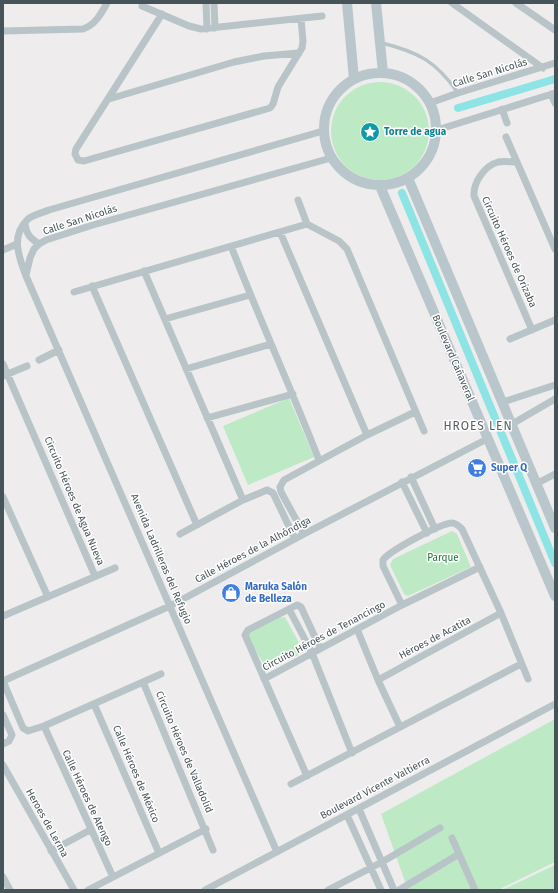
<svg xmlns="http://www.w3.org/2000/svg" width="558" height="893" font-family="'Fira Sans',sans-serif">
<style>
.green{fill:#bdeac5}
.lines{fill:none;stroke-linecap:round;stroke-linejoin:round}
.canal{stroke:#8de4e4;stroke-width:8}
.lane{stroke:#b8c4c8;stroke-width:3.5}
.street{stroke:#b8c4c8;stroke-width:7}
.secondary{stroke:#b9c7cd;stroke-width:10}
.labels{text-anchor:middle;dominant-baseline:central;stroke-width:3;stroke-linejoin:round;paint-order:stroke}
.street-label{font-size:10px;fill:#465358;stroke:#fff}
.culture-label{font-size:10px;font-weight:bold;fill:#0d838f;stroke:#fff;text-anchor:start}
.shop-label{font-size:10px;font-weight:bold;fill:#366cbe;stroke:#fff;text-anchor:start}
.park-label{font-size:10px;fill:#1d7336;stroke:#fff}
.quarter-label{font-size:12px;letter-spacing:1px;fill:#595e61;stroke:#fff}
</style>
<rect width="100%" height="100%" fill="#efeced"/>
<path class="green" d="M331 131a49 49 0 1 1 98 0a49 49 0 1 1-98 0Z
M289,398L314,457L248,485L223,426Z
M452,531L457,534L471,567L408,596L404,594L390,565L393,559Z
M285,617L304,652L271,669L265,666L251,643L248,633L278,618Z
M555,719V862L498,890H408L381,814Z
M555,865V890H502Z"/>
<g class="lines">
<path class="canal" d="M458,108L555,79
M402,193L555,563"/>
<path class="lane" d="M382,43C418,52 436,61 458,93"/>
<path class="street" d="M206,3L207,29
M214,3L215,28
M452,3L543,68
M516,3L555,30
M142,6L189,26L201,29L322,16
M162,14L76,149L75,154L78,160L84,161L270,108L273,104L278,87L302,48L303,41L301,19
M3,31L83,29C95,25 101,14 107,3
M551,94L555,103
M109,99L234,62L264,56L299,53
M430,103L458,93L555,63
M502,109L507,123
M437,130L555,93
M506,137L555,249
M517,162C511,162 504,161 498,162C484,166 473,183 474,196L532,330
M298,200L307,224L339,241L347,249L424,431
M25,223C26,234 30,238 39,244
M280,232L367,435
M231,246C259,318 291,388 319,460
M3,250L17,244
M144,271L243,500
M26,275L30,258L34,249L39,244L46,240L93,225L331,158
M92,286L197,525
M74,292L307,224
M165,319L250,295
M510,339L555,320
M39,360L59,350
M3,364L95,576
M186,369L271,344
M3,376L27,366
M503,402L555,385
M207,418L293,394
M512,424L555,399
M411,477L435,529
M402,482L427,533
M536,484L555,474
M3,497L48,597
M180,534L243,500L267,490L273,493L295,539
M304,534L281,492L280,487L284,480L367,435L415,412
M402,605L383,566V560C389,551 441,523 452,523C456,523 459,526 462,529L501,613L528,679
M289,609L312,653L352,753
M3,616L115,568
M357,629L378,680L400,727
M264,679L402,605L480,567
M378,680L501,613
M3,681L170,606L304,534L487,439
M3,681L23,728L28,731L44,726L161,674
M143,682L213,850
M94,704L159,853
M3,715L12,735L9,741L3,744
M44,726L113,877
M3,765L74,890
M307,776L245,635L248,630L297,605L301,607L320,648
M291,784L521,664
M359,809L394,890
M347,815L381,890
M452,838L475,890
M51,851L90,830
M277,852L26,276C19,257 10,236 28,219C34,214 42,213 49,210L323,131
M3,877L10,890
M88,890L206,829
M205,890L555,704
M328,890L382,862L440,828
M399,890L459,854"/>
<path class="secondary" d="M347,3L354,79
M376,3L383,73
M324 129a56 56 0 1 1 112 0a56 56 0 1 1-112 0Z
M408,178L555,528
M380,186L555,596"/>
</g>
<defs>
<symbol id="sight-disc" viewBox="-11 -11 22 22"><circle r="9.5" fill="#0f9aa8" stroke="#fff"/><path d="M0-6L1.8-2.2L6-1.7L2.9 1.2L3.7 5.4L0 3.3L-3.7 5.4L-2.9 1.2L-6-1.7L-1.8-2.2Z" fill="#fff"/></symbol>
<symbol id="supermarket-disc" viewBox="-11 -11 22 22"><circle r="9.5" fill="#3f7fe0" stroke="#fff"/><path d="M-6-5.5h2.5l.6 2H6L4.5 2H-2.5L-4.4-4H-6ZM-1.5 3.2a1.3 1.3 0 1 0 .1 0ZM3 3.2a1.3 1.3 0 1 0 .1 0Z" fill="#fff"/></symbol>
<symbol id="shop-disc" viewBox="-11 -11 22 22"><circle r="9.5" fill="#3f7fe0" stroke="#fff"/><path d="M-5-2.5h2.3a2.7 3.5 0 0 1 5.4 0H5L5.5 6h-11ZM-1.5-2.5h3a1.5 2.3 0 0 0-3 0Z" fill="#fff"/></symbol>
</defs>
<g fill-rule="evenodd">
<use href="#sight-disc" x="359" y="121" width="22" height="22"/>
<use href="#supermarket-disc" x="466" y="457" width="22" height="22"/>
<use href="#shop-disc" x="220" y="582" width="22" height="22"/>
</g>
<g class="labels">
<g class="street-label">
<text transform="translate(490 73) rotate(-17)">Calle San Nicolás</text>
<text transform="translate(80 220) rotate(-18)">Calle San Nicolás</text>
<text transform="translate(509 252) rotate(66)">Circuito Héroes de Orizaba</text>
<text transform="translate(453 358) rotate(67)">Boulevard Cañaveral</text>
<text transform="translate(74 501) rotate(67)">Circuito Héroes de Agua Nueva</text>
<text transform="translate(253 550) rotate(-28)">Calle Héroes de la Alhóndiga</text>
<text transform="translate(161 559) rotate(67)">Avenida Ladrilleras del Refugio</text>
<text transform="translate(324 636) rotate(-28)">Circuito Héroes de Tenancingo</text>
<text transform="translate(435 638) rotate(-28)">Héroes de Acatita</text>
<text transform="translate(184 752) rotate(67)">Circuito Héroes de Valladolid</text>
<text transform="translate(136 774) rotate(67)">Calle Héroes de México</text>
<text transform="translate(375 788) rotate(-28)">Boulevard Vicente Valtierra</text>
<text transform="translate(87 798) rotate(65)">Calle Héroes de Atengo</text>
<text transform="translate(47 823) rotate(61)">Heroes de Lerma</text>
</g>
<g class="culture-label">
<text x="384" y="132">Torre de agua</text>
</g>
<g class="shop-label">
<text x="491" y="468">Super Q</text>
<text x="245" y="587">Maruka Salón<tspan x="245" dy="12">de Belleza</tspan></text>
</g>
<g class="park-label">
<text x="443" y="558">Parque</text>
</g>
<g class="quarter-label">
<text x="478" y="426">HROES LEN</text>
</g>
</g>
<rect width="558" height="893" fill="none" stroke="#465358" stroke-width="8"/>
</svg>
